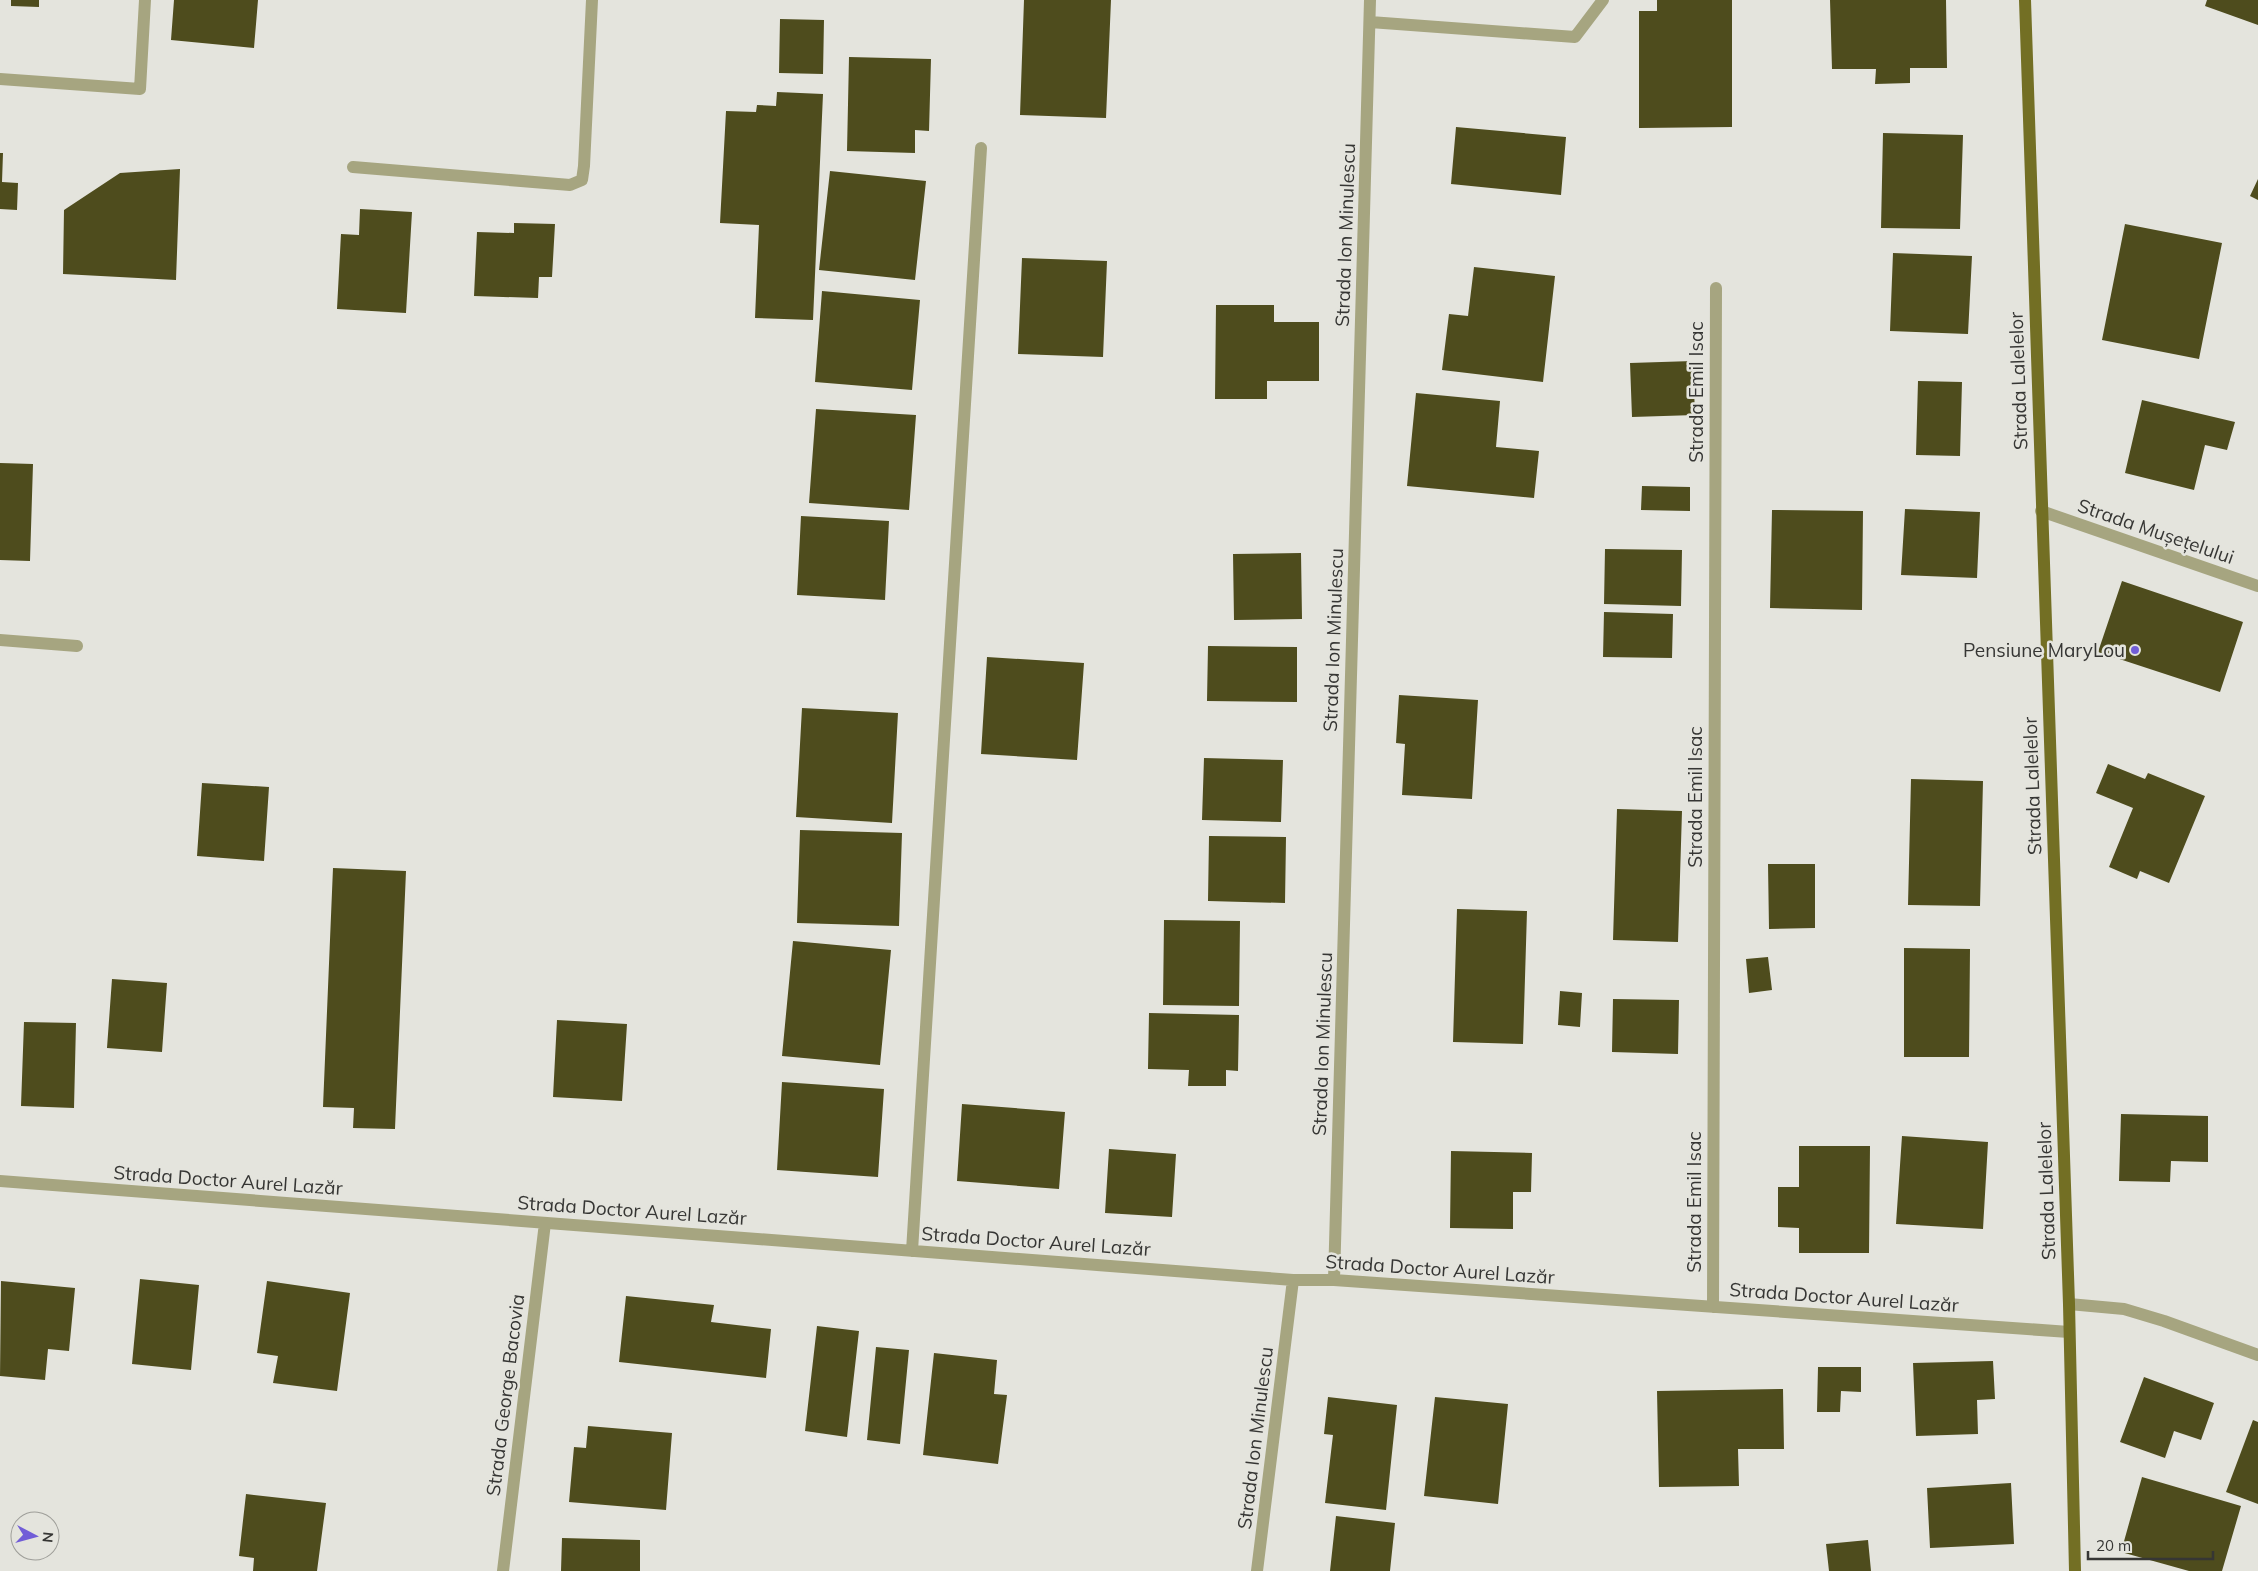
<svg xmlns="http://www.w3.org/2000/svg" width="2258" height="1571" font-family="Mulish,sans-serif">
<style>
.building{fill:#4e4c1d}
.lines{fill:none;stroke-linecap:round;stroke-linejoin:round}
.minor{stroke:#a6a580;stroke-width:12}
.major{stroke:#736f24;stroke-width:12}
.poi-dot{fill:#715dd7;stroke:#e4e4dd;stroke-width:2}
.labels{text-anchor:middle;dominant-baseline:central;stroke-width:5;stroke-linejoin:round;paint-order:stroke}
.street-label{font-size:19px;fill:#363634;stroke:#e4e4dd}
.poi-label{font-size:19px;fill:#363634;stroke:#e4e4dd;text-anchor:end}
</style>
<rect width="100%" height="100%" fill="#e4e4dd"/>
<path class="building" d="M11,0H39V7L11,6Z
M174,0H258L254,48L171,40Z
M1024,0H1111L1106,118L1020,115Z
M1657,0H1732V127L1639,128V11H1657Z
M1830,0H1946L1947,68H1910V83L1875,84L1876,69H1832Z
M2207,0H2258V25L2205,6Z
M780,19L824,20L823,74L779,73Z
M849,57L931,59L929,131L915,130V153L847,151Z
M777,92L823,94L813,320L755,318L759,225L720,223L726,111L756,112L757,105L776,106Z
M1456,127L1566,137L1561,195L1451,184Z
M1883,133L1963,135L1960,229L1881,228Z
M0,153H3L2,182L18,183L17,210L0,209Z
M180,169L176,280L63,274L64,210L120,173Z
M830,171L926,181L915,280L819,270Z
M2258,179V200L2250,196Z
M360,209L412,212L406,313L337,309L341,234L359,235Z
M514,223L555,224L552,277H539L538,298L474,296L477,232L514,233Z
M2125,224L2222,243L2199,359L2102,340Z
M1893,253L1972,256L1968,334L1890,331Z
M1022,258L1107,261L1103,357L1018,354Z
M1474,267L1555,276L1543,382L1442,370L1449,314L1468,316Z
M822,291L920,300L912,390L815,382Z
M1216,305H1274V322H1319V381H1267V399H1215Z
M1693,361L1695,415L1632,417L1630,363Z
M1918,381L1962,382L1960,456L1916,455Z
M1416,393L1500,401L1496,447L1539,451L1534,498L1407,486Z
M2142,400L2235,422L2227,450L2205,445L2194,490L2125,473Z
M816,409L916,415L909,510L809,503Z
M0,463L33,464L30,561L0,560Z
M1642,486L1690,487V511L1641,510Z
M1905,509L1980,512L1977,578L1901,575Z
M1772,510L1863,511L1862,610L1770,608Z
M801,516L889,521L885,600L797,595Z
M1605,549L1682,550L1681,606L1604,604Z
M1301,553L1302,619L1234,620L1233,554Z
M2122,581L2243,622L2220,692L2098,652Z
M1604,612L1673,614L1672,658L1603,657Z
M1208,646L1297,647V702L1207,701Z
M987,657L1084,663L1077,760L981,754Z
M1399,695L1478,700L1472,799L1402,795L1405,744L1396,743Z
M802,708L898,713L892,823L796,817Z
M1204,758L1283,760L1281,822L1202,820Z
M2108,764L2145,779L2148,773L2205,796L2169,883L2140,871L2137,879L2109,867L2133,808L2096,793Z
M1911,779L1983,781L1980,906L1908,905Z
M202,783L269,787L264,861L197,856Z
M1617,809L1682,811L1678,942L1613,940Z
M800,830L902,833L899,926L797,923Z
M1209,836L1286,837L1285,903L1208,901Z
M1768,864H1815V928L1769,929Z
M333,868L406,871L395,1129L353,1128L354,1108L323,1107Z
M1457,909L1527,911L1523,1044L1453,1042Z
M1164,920L1240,921L1239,1006L1163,1005Z
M793,941L891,950L880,1065L782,1056Z
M1904,948L1970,949L1969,1057H1904Z
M1768,957L1772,990L1749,993L1746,959Z
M112,979L167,983L162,1052L107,1048Z
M1560,991L1582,993L1580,1027L1558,1025Z
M1613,999L1679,1000L1678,1054L1612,1052Z
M1149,1013L1239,1015L1238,1071L1226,1070V1086H1188L1189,1070L1148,1069Z
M557,1020L627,1024L622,1101L553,1097Z
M24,1022L76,1023L74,1108L21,1106Z
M782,1082L884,1089L878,1177L777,1170Z
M962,1104L1065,1112L1059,1189L957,1181Z
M2121,1114L2208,1116V1162L2171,1161L2170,1182L2119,1181Z
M1902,1136L1988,1142L1983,1229L1896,1224Z
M1799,1146H1870L1869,1253H1799V1228L1778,1227V1187H1799Z
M1109,1149L1176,1154L1172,1217L1105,1213Z
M1451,1151L1532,1153L1531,1192H1513V1229L1450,1228Z
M140,1279L199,1285L191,1370L132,1364Z
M1,1281L75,1288L69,1351L48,1349L45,1380L0,1376Z
M267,1281L350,1293L337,1391L273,1383L278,1356L257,1353Z
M626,1296L714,1305L711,1322L771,1329L766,1378L619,1362Z
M817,1326L859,1331L847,1437L805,1431Z
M876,1347L909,1350L900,1444L867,1440Z
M934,1353L997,1360L994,1394L1007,1395L998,1464L923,1455Z
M1993,1361L1995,1399L1977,1400L1978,1434L1916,1436L1913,1363Z
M1818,1367H1861V1392L1841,1391L1840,1412H1817Z
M2144,1377L2214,1403L2201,1440L2174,1431L2165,1458L2120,1442Z
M1783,1389L1784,1449H1738L1739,1486L1659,1487L1657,1391Z
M1328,1397L1397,1405L1386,1510L1325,1503L1333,1435L1324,1434Z
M1435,1397L1508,1404L1498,1504L1424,1496Z
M2253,1420L2258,1422V1504L2226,1492Z
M588,1426L672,1433L666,1510L569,1502L574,1447L586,1448Z
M2142,1477L2241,1506L2222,1571H2189L2121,1552Z
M2011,1483L2014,1544L1930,1548L1927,1488Z
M246,1494L326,1503L317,1571H253L254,1558L239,1556Z
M1336,1516L1395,1523L1390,1571H1330Z
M562,1538L640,1540V1571H561Z
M1868,1540L1871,1571H1829L1826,1544Z"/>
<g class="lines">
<path class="minor" d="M1370,22L1575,37L1603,0
M0,79L140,89L145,0
M353,167L570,185L582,180L584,166L592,0
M2041,511L2258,586
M0,640L77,646
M0,1181L1293,1280H1334L2069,1332
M912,1251L981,148
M1334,1280L1370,0
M2069,1304L2124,1309L2164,1321L2258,1355
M1713,1307L1716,288
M503,1571L545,1223
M1257,1571L1293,1280"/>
<path class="major" d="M2025,0L2069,1304L2075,1571"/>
</g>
<circle class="poi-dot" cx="2135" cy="650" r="5"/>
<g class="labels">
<g class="street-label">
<text transform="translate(1345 235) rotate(-88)">Strada Ion Minulescu</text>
<text transform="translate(2018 381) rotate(-92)">Strada Lalelelor</text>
<text transform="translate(1696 392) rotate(-90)">Strada Emil Isac</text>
<text transform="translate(2156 531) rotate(19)">Strada Mușețelului</text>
<text transform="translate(1333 640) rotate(-88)">Strada Ion Minulescu</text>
<text transform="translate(2032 786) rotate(-92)">Strada Lalelelor</text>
<text transform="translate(1695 797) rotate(-90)">Strada Emil Isac</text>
<text transform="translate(1322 1044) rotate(-88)">Strada Ion Minulescu</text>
<text transform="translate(228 1180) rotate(4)">Strada Doctor Aurel Lazăr</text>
<text transform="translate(2046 1191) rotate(-92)">Strada Lalelelor</text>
<text transform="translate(1694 1202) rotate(-90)">Strada Emil Isac</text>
<text transform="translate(632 1210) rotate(4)">Strada Doctor Aurel Lazăr</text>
<text transform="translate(1036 1241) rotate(4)">Strada Doctor Aurel Lazăr</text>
<text transform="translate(1440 1269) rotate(4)">Strada Doctor Aurel Lazăr</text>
<text transform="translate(1844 1297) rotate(4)">Strada Doctor Aurel Lazăr</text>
<text transform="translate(505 1395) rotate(-83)">Strada George Bacovia</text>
<text transform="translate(1255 1438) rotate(-83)">Strada Ion Minulescu</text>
</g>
<g class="poi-label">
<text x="2125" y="650">Pensiune MaryLou</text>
</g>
</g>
<g transform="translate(35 1536) rotate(96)"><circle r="24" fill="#e4e4dd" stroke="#9e9e99"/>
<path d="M0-4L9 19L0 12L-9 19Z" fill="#715dd7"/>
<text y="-8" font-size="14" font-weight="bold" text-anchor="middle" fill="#363634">N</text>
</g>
<path d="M2088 1551v8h125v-8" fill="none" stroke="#363634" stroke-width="2.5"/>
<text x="2096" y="1551" font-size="15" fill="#363634" stroke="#e4e4dd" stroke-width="4" paint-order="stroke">20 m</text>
</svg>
